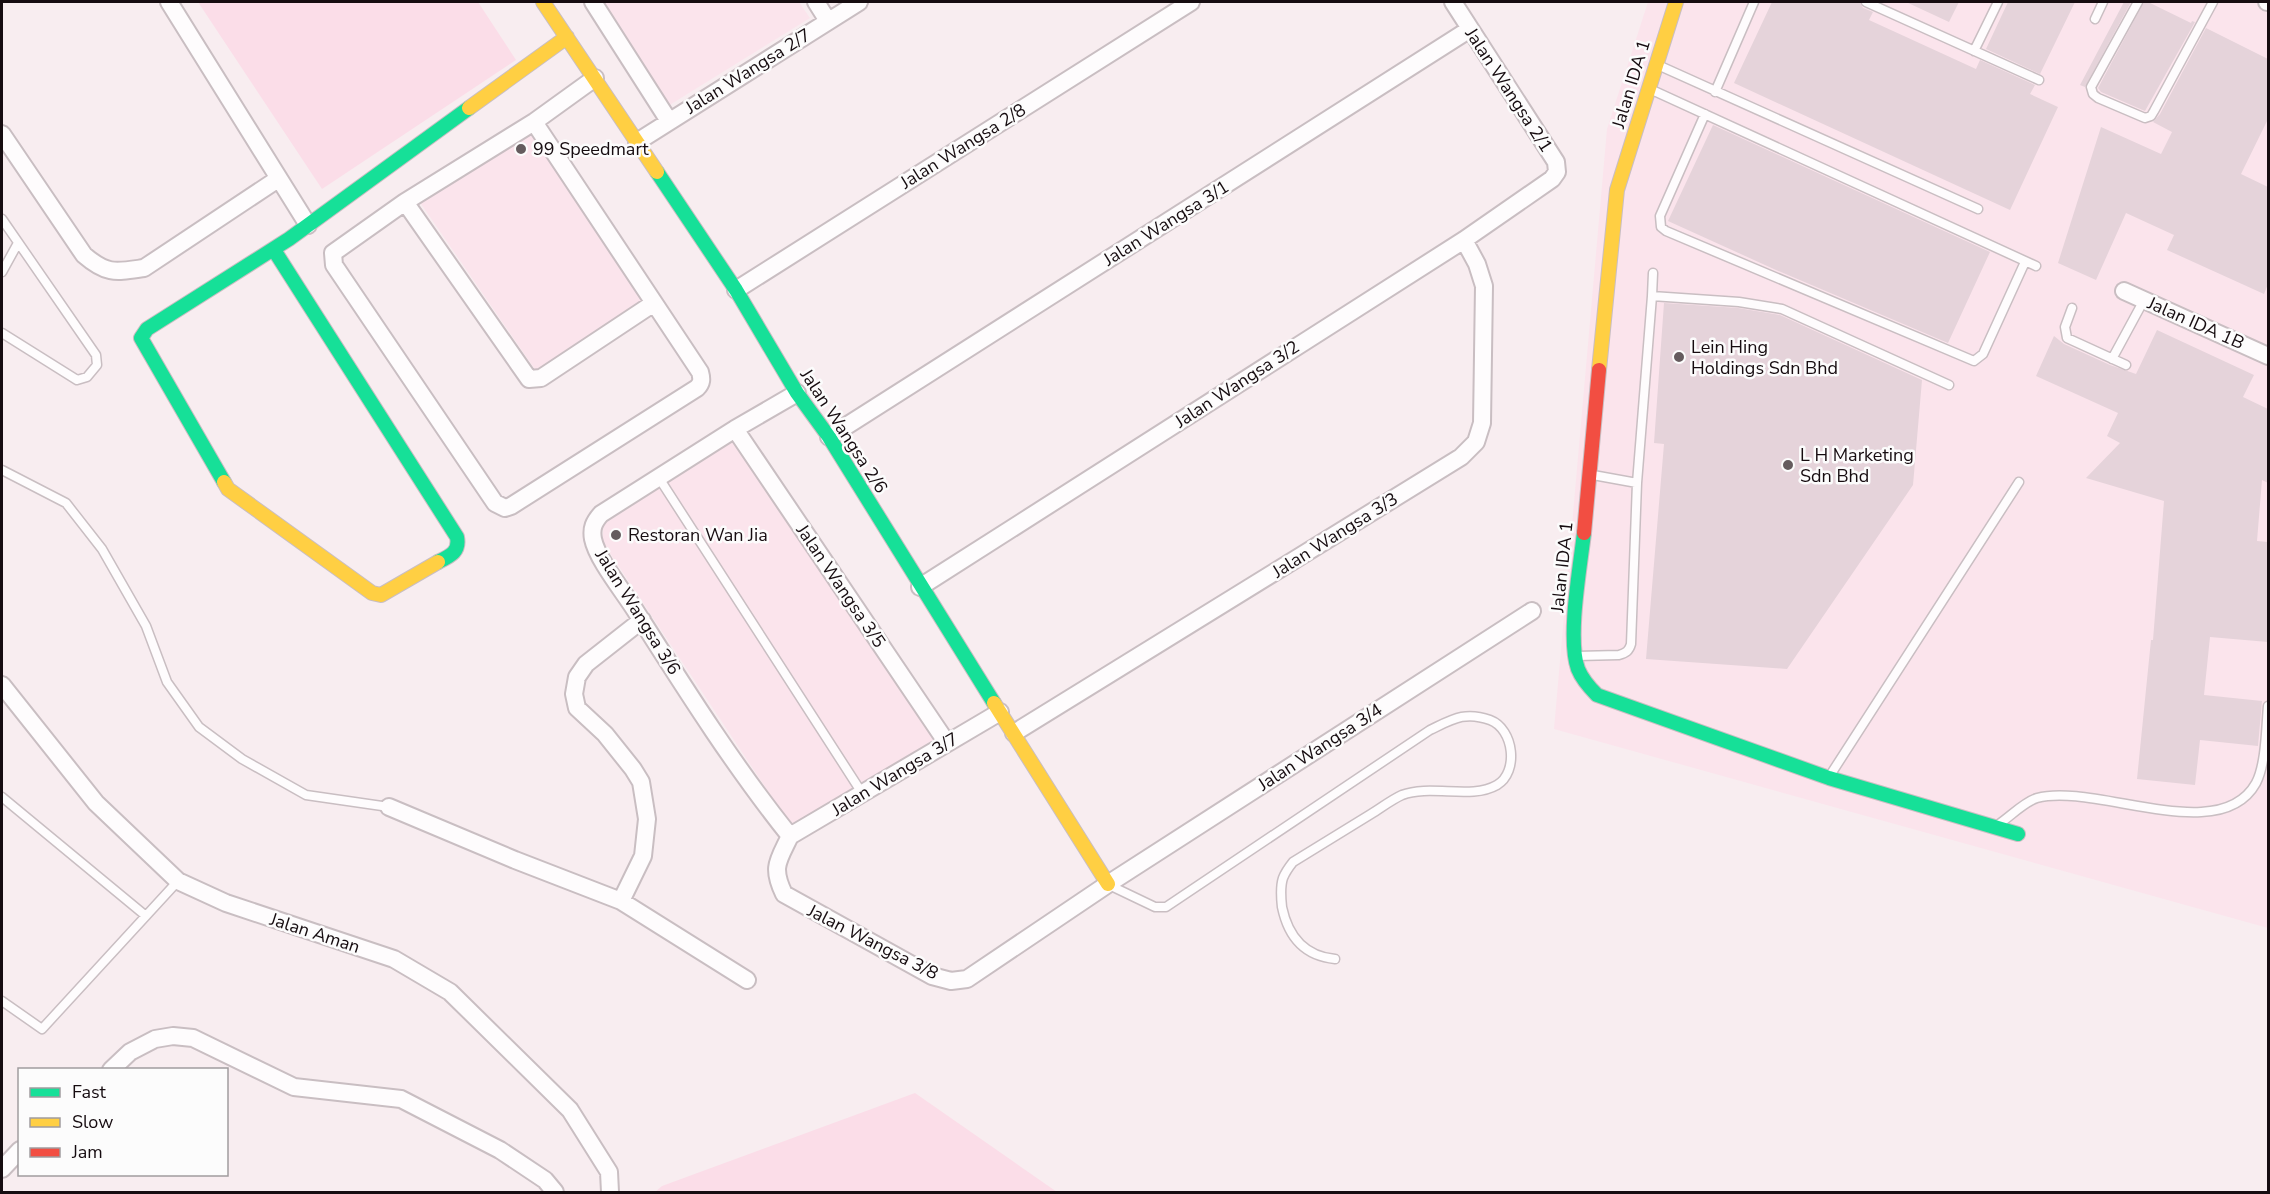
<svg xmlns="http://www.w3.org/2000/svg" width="2270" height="1194" font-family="'Nunito Sans',sans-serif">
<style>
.built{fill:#fbe4ec}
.green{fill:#fbdde8}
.building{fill:#e5d3da}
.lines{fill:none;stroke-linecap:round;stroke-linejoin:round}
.lane-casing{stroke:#c9bec2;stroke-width:11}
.street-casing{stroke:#c9bec2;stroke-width:20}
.fast-casing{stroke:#c9bec2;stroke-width:16}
.slow-casing{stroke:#c9bec2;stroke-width:16}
.jam-casing{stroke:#c9bec2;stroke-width:16}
.lane{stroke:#fefcfd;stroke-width:8}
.street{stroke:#fefcfd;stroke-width:16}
.fast{stroke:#16e098;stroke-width:14}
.slow{stroke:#ffcf43;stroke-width:14}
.jam{stroke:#f24e42;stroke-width:14}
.poi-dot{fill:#655b5e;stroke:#fcfcfc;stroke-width:2}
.labels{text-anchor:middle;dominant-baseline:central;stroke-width:5;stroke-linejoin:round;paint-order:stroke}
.street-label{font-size:18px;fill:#160c10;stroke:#fcfcfc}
.poi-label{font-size:18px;fill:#160c10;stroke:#fcfcfc;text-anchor:start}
</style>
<rect width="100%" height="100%" fill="#f8edf0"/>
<path class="built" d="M602,2H799L810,18L668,106Z
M1648,2H2268V928L1554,729L1607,129Z
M530,132L643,299L536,371L419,201Z
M733,440L937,741L791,826L602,541L604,524Z"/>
<path class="green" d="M198,2H478L516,60L322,189Z
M915,1093L1057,1192H655L662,1186Z"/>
<path class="building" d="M1772,2H1860L1863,8L1873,12L1869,20L1976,69L1980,60L2035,85L2030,94L2058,107L2010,210L1734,83Z
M1906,2H1959L1949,22Z
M2008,2H2075L2040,74L1986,49Z
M2124,2H2131L2085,87L2080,85Z
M2144,2H2148L2191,23L2192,21L2195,22L2145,111L2101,92L2098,88Z
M2206,28L2268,59V119L2241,174L2268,187V284L2264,294L2167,250L2174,235L2126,213L2096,280L2058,263L2101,127L2161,154L2172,132L2153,122L2160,114Z
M1713,125L1990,252L1948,343L1776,270L1668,221Z
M1664,303L1738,308L1780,315L1922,380L1913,485L1787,669L1646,659L1664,444L1654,443Z
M2157,330L2254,375L2243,397L2268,409V483L2262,480L2257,541L2268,542V642L2210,637L2204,695L2262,701L2258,746L2200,740L2195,785L2137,779L2151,640H2153L2164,501L2086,478L2120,443L2107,436L2118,413L2036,376L2054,336L2064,344L2110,365L2136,374Z"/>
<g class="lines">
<defs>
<path id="lane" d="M1866,2L2039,80
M2138,2L2091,87L2093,94L2098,98L2145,118L2151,116L2154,111L2213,2
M2095,19L2103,2
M1974,51L1998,2
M1660,66L1978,209
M1652,90L2036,266
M1715,92L1754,2
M1705,114L1660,216L1661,227L1666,231L1974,361L1983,354L2025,262
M2,219L96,355L97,365L87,377L77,380L2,333
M2,272L18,243
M1652,296L1653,273
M2072,308L2065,327L2067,338L2126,365
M2112,359L2144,300
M2,470L66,503L102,549L146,626L167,682L199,727L242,759L306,795L389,807
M1593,475L1637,483L1652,296L1739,302L1782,309L1949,385
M659,478L862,793
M1577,656L1619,655C1626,653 1629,651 1631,644L1637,483
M1829,777L2019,482
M2,797L146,916
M1999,824C2011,816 2024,802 2037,798C2095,782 2220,848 2256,783C2266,764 2266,728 2268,706
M1109,885L1155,907H1166L1430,730C1453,719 1465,711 1490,720C1514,729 1519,772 1497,785C1471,800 1431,784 1402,795C1391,800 1381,808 1371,814C1345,830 1319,846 1293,862C1289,867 1285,873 1283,878C1280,887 1281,898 1282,907C1288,936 1304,956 1335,959
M2,1001L42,1029L178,881"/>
<path id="street" d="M169,2L308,225
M593,2L669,121
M816,2L828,21
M2267,2H2268
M534,122L700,372C702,379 702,383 697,388L511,506L505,508L495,503L334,265L333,253L405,202L534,122L595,78
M2,134L84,255C107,275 116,272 144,268L278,179
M637,142L859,2
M405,202L529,379L541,378L654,303
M736,290L1191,2
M2124,291L2268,356
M735,429L947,743
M829,437L1470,29
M920,587L1464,240L1552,179L1557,172L1556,162L1453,2
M2,685L96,803L178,881L226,903L394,959L450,992L570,1110L609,1172L610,1192
M1014,733L1461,457L1476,442L1482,423L1484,286L1477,264L1464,240
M389,807L515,860L621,901L747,980
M790,836C778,861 771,867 784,894L932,976L951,981L967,979L1108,884L1532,611
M790,836C733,765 684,687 635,610C623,591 597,559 593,539C591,528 594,522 601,514L735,429L797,393
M790,836L1000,712
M621,901L643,856L647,819L641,782L633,769L605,734L577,708L574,694L577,677L586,664L642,620
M111,1070L130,1052L155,1039L173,1036L193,1038L294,1087L401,1099L500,1150L545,1180L555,1192
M2,1169L20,1150"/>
<path id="fast" d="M657,172L736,290L797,393L829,437L994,703
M274,250L457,537C460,552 450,556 438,562
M224,482L141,338L147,329L289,239L469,108
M1584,533C1580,568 1567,638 1578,669C1582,679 1589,687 1597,695L1829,778L2018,834"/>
<path id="slow" d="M543,2L657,172
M469,108L567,37
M1599,370L1617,190L1676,2
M224,482L228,489L372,593L381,595L438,562
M994,703L1108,884"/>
<path id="jam" d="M1584,533L1599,370"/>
</defs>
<use href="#lane" class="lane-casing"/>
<use href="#street" class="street-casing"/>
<use href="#fast" class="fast-casing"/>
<use href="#slow" class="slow-casing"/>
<use href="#jam" class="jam-casing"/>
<use href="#lane" class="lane"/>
<use href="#street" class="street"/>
<use href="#fast" class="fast"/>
<use href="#slow" class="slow"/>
<use href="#jam" class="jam"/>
</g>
<g class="poi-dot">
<circle cx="521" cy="149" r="6"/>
<circle cx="1679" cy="357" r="6"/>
<circle cx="1788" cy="465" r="6"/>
<circle cx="616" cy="535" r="6"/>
</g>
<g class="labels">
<g class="street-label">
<text transform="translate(748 71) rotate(-32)">Jalan Wangsa 2/7</text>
<text transform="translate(1631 84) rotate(-73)">Jalan IDA 1</text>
<text transform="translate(1509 90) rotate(57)">Jalan Wangsa 2/1</text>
<text transform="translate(963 146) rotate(-32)">Jalan Wangsa 2/8</text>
<text transform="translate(1166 223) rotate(-32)">Jalan Wangsa 3/1</text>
<text transform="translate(2196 323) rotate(24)">Jalan IDA 1B</text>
<text transform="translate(1237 384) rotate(-33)">Jalan Wangsa 3/2</text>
<text transform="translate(844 431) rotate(57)">Jalan Wangsa 2/6</text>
<text transform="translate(1335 535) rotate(-32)">Jalan Wangsa 3/3</text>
<text transform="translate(1562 567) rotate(-84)">Jalan IDA 1</text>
<text transform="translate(841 586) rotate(56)">Jalan Wangsa 3/5</text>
<text transform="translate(638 612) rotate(58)">Jalan Wangsa 3/6</text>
<text transform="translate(1320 747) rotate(-33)">Jalan Wangsa 3/4</text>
<text transform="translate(895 774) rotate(-31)">Jalan Wangsa 3/7</text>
<text transform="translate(315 933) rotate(18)">Jalan Aman</text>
<text transform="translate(873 942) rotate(27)">Jalan Wangsa 3/8</text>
</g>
<g class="poi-label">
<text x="533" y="149">99 Speedmart</text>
<text x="1691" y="347">Lein Hing<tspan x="1691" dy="21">Holdings Sdn Bhd</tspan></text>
<text x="1800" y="455">L H Marketing<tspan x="1800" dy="21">Sdn Bhd</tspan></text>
<text x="628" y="535">Restoran Wan Jia</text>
</g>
</g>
<rect width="2270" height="1194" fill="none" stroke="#160c10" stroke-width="6"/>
<rect x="18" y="1068" width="210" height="108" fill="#fcfcfc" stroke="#a09c9e" stroke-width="1.5"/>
<rect x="30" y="1088" width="30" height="9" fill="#16e098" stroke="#a09c9e" stroke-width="1.5"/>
<text x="72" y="1098" font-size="18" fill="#160c10">Fast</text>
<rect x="30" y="1118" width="30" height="9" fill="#ffcf43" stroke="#a09c9e" stroke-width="1.5"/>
<text x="72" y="1128" font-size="18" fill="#160c10">Slow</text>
<rect x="30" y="1148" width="30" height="9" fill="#f24e42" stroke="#a09c9e" stroke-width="1.5"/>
<text x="72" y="1158" font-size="18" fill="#160c10">Jam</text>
</svg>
